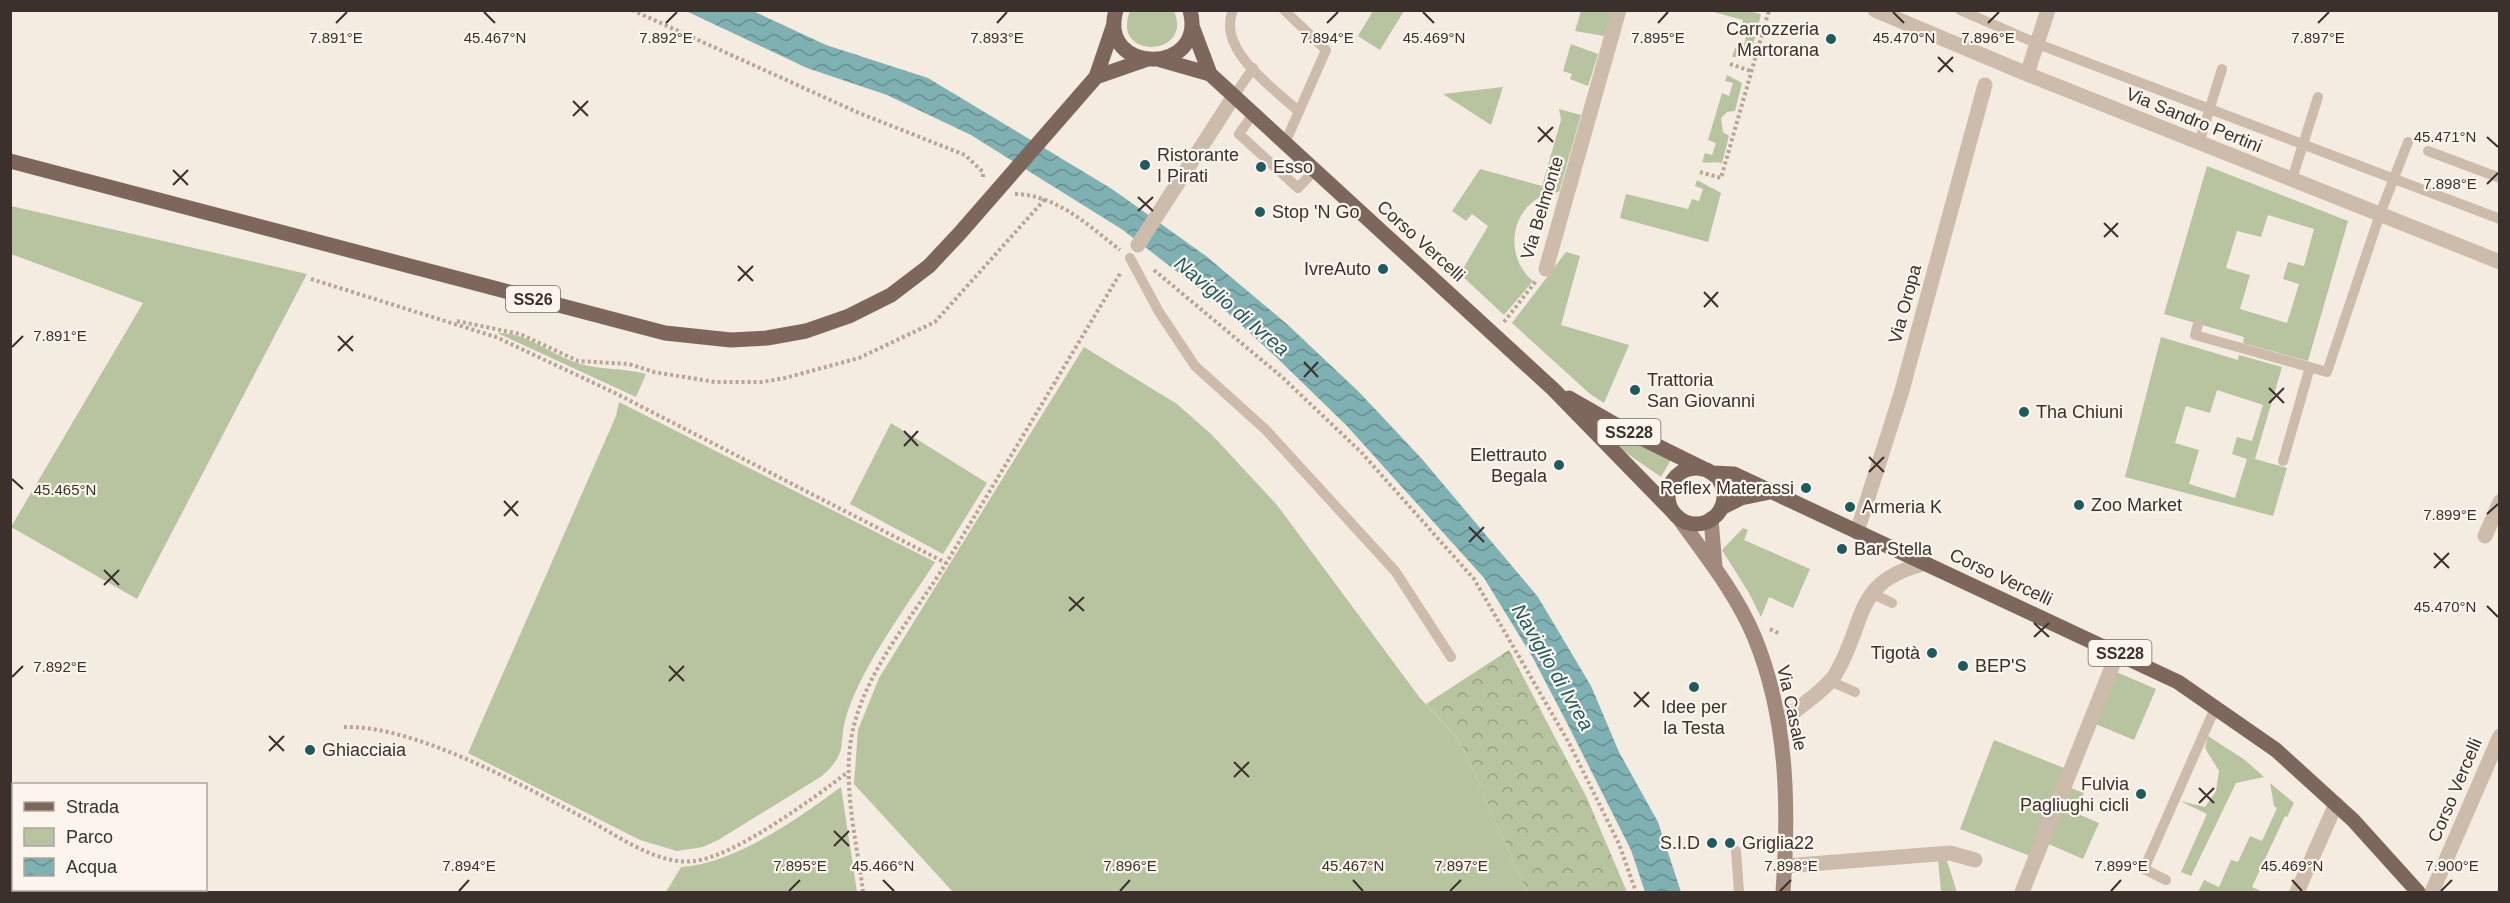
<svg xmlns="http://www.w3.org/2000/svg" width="2510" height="903" font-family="Arial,sans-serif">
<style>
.green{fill:#b8c4a0;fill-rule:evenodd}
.forest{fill:url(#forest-crowns)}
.water{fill:url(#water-waves)}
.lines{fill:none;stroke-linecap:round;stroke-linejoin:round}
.path{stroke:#b9a596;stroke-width:4;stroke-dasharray:3 3;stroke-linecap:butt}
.lane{stroke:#cdbbac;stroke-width:10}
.street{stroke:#cdbbac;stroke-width:15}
.secondary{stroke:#a18a7d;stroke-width:15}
.primary{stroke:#7d675c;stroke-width:15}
.ticks{fill:none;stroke:#3b302b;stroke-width:2}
.poi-dot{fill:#1f5a5e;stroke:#fbf5ee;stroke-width:2}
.labels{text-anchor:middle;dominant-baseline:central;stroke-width:4.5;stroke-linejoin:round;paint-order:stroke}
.shield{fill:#fbf5ee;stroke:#756b66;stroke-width:1.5}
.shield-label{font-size:16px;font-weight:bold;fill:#3b302b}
.poi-label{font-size:18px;fill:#3b302b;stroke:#fbf5ee;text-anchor:start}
.street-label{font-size:18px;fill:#3b302b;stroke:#fbf5ee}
.water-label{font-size:20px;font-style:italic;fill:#1f5a5e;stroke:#fbf5ee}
.ticks-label{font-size:15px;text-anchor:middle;fill:#3b302b;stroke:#fbf5ee;stroke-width:4.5;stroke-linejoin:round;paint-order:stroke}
</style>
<defs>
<pattern id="forest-crowns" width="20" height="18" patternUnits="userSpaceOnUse" patternTransform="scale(1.5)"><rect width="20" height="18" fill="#b8c4a0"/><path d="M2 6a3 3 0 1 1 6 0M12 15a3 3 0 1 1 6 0" fill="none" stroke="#97a083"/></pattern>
<pattern id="water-waves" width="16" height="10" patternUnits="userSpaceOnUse" patternTransform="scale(1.5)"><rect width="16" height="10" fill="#7fb0b2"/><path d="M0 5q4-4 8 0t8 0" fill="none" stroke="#699091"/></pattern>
</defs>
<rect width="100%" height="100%" fill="#f4ebe1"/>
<path class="green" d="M1130,11H1174C1194,58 1110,60 1130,11Z
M1373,11H1404L1380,50L1358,36Z
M1581,11H1612L1604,36L1575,31Z
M1710,11H1748L1761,14L1750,57H1732L1735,48L1743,49L1746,37L1738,35L1743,20Z
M1571,44L1598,54L1588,86L1570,79L1572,74L1563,71Z
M1727,75L1742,83L1735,111L1727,112L1721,118L1723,132L1729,136L1722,163C1714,161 1708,164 1702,162L1705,153L1712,155L1716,143L1708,140L1722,93L1729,96L1733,83L1725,81Z
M1503,87L1491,125L1443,94Z
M1559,109L1581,115L1559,192C1514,195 1499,253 1533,281L1504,315L1460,274L1488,226L1472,214L1466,221L1452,211L1480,169L1542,186L1561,120Z
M2207,166L2348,221L2308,361L2243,343L2244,337L2164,314ZM2268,215L2314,229L2304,266L2288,262L2283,279L2299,284L2287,323L2240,309L2250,275L2226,268L2237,231L2261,237Z
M1697,180L1721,193L1708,242L1620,218L1626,194L1688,209L1692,199L1699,201L1703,189L1695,186Z
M11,206L307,274L137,599L11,527L143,303L11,254Z
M1566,252L1580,256L1561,325L1629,345L1604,403L1590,394L1512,323Z
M497,333C525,331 554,357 581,364C602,370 624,368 646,374L636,397Z
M2161,337L2238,360L2239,355L2282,367L2255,459L2287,468L2273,516L2125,477ZM2217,390L2263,405L2252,441L2237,437L2232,454L2247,459L2235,498L2189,484L2199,450L2175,443L2186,406L2210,413Z
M1084,347L1177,404L1212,435L1277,505L1420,698L1460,741L1527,892H953L854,784L858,730L879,678Z
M619,402L935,562C907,606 862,666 847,714C837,745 850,751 822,776L718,840L703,847L677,851L640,840L468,753L616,416Z
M891,423L987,483L943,554L850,504Z
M1620,436L1672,458L1661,477L1615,445Z
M1743,528L1748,530L1744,540L1810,569L1793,608L1769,597L1761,617L1749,593L1722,550Z
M2114,671L2156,689L2134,740L2093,723Z
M2208,736L2245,760L2264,777L2236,783L2191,876L2181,872L2207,814L2180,801L2205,807L2216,791L2219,771L2205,748Z
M1994,740L2064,768L2030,856L1960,829Z
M2270,783L2294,803L2287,817L2285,816L2252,887L2263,892H2198L2204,880L2219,887L2231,860L2238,862L2250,836L2262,841L2277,808L2274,806Z
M841,787L857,892H666L681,867C736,863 797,819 841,787Z
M2068,787L2084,793L2076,813L2099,823L2083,859L2044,842Z
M1946,858L1957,892H1941L1938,859Z"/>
<path class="forest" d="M1509,650L1587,798L1627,892H1527L1460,741L1426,704Z"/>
<path class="water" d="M686,11H753L826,45L928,78L1112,189L1206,256L1288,325L1359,392L1422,459L1538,597L1591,686L1619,752L1658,822L1681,892H1645L1631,850L1568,725L1533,658L1484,578L1346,425L1274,355L1215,301L1123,230L971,135L887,95L807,68Z"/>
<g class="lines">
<path class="path" d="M632,10L859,113L965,155L983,172V180
M1730,64L1751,71
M1700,172L1721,178L1769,10
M1015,194C1057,195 1088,225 1120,250
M1154,270L1282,377L1361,452L1474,579L1569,743L1619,844L1636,892
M311,279L496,337L615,393L946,563
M457,321L520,334L578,361L629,364L654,372L715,382H762L785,378L859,358L935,322L1045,199
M1504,322L1536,281
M1770,629L1780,634
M344,727C416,725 525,787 590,821C620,837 659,866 695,861C735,856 814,798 848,772
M863,892C857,842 842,785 852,734C865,670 914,616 948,560C1006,465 1063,368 1121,272"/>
<path class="lane" d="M1233,10C1216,50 1273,87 1299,112
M1284,10L1326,50L1285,143
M1960,10L2038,44L2500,219
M1234,96L1253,68
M1253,114L1239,134L1298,188L1315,170
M2199,143L2222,69
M2428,151L2500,178
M2292,179L2318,97
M1130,258L1159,312L1195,366L1266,430L1395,571L1451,657
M2198,324L2195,335L2327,372L2380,214L2408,142
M2283,461L2310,367
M1871,593L1892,603
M1830,681L1855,692
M1736,851L1739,892
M2166,880L2144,869L2216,706"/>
<path class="street" d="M1875,10L2027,74L2500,262
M2027,74L2048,10
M1138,245L1234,96
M1546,269L1619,10
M1857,532L1901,394L1985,85
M2485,536L2500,502
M1779,724C1794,710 1825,691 1835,675C1868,620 1851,582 1926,563
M1785,866L1950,853L1975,860
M2022,892L2118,652
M2297,892L2336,804
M2432,892L2500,736"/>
<path class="secondary" d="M1678,517C1705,555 1736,593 1754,636C1788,718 1789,806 1783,892
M1711,519L1715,567"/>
<path class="primary" d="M1116,10C1097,75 1208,76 1190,10
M1192,26L1210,74L1553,389L1674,513
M1161,60L1210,74
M1096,77L1145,60
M10,161L665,333L731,340L767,338L806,331L849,316L891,295L929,266L960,233L1096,77L1114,24
M1569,398L1623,429L1704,469
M1668 496a28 28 0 1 1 56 0a28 28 0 1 1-56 0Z
M1712,473L1734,474L2178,682L2276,750L2353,820L2418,892
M1721,508L1741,498L1770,492"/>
</g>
<path class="ticks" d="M484,12L495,23M1423,12L1434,23M1893,12L1904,23M336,23L347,12M666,23L677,12M997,23L1007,12M1327,23L1338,12M1658,23L1668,12M1988,23L1999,12M2318,23L2329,12M1938,57L1953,72M1938,72L1953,57M573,101L588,116M573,116L588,101M1538,127L1553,142M2487,137L2498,147M1538,142L1553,127M173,170L188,185M2487,184L2498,173M173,185L188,170M1138,197L1153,211M1138,211L1153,197M2104,223L2118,237M2104,237L2118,223M738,266L753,281M738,281L753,266M1704,292L1718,307M1704,307L1718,292M338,336L353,351M12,347L23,336M338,351L353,336M1304,362L1318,377M1304,377L1318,362M2269,388L2284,403M2269,403L2284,388M904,431L918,446M904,446L918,431M1869,457L1884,472M1869,472L1884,457M12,479L23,489M504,501L518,516M2487,514L2498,504M504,516L518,501M1469,527L1484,542M1469,542L1484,527M2434,553L2449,568M2434,568L2449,553M104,570L119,585M104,585L119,570M1069,597L1084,611M2487,606L2498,617M1069,611L1084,597M2034,623L2049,637M2034,637L2049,623M669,666L684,681M12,677L23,666M669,681L684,666M1634,692L1649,707M1634,707L1649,692M269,736L284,751M269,751L284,736M1234,762L1249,777M1234,777L1249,762M2199,788L2214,803M2199,803L2214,788M834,831L849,846M834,846L849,831M883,880L894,891M1353,880L1363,891M2292,880L2302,891M459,891L469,880M789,891L800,880M1120,891L1130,880M1450,891L1461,880M1780,891L1791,880M2111,891L2121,880M2441,891L2452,880"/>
<g class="poi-dot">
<circle cx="1831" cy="39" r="6"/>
<circle cx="1145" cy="165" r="6"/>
<circle cx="1261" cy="167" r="6"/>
<circle cx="1260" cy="212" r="6"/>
<circle cx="1383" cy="269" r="6"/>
<circle cx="1635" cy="390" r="6"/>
<circle cx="2024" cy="412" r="6"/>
<circle cx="1559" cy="465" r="6"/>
<circle cx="1806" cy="488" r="6"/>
<circle cx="2079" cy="505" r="6"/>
<circle cx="1850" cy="507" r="6"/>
<circle cx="1842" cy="549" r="6"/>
<circle cx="1932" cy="653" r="6"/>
<circle cx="1963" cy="666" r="6"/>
<circle cx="1694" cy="687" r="6"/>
<circle cx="310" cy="750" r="6"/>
<circle cx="2141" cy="794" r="6"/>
<circle cx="1712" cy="843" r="6"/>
<circle cx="1730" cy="843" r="6"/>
</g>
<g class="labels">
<g class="shield">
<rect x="506" y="286" width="54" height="26" rx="4.5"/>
<rect x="1597.5" y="419" width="63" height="26" rx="4.5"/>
<rect x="2088.5" y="640" width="63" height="26" rx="4.5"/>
</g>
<g class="shield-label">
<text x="533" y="299">SS26</text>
<text x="1629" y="432">SS228</text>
<text x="2120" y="653">SS228</text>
</g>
<g class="poi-label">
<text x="1819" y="29" text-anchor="end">Carrozzeria<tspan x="1819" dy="21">Martorana</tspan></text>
<text x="1157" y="155">Ristorante<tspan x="1157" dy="21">I Pirati</tspan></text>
<text x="1273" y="167">Esso</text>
<text x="1272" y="212">Stop 'N Go</text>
<text x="1371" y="269" text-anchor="end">IvreAuto</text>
<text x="1647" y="380">Trattoria<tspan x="1647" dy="21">San Giovanni</tspan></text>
<text x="2036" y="412">Tha Chiuni</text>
<text x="1547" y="455" text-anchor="end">Elettrauto<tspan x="1547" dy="21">Begala</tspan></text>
<text x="1794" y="488" text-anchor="end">Reflex Materassi</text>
<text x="2091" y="505">Zoo Market</text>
<text x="1862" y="507">Armeria K</text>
<text x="1854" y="549">Bar Stella</text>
<text x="1920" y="653" text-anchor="end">Tigotà</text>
<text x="1975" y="666">BEP'S</text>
<text x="1694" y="707" text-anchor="middle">Idee per<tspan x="1694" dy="21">la Testa</tspan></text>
<text x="322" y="750">Ghiacciaia</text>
<text x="2129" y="784" text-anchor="end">Fulvia<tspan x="2129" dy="21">Pagliughi cicli</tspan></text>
<text x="1700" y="843" text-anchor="end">S.I.D</text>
<text x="1742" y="843">Griglia22</text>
</g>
<g class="street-label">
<text transform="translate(2194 120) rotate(22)">Via Sandro Pertini</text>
<text transform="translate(1542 208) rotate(-73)">Via Belmonte</text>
<text transform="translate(1421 241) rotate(42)">Corso Vercelli</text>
<text transform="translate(1905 304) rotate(-75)">Via Oropa</text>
<text transform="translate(2001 577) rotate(25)">Corso Vercelli</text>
<text transform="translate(1792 708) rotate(78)">Via Casale</text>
<text transform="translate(2455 790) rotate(-67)">Corso Vercelli</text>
</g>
<g class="water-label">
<text transform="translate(1232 306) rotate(40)">Naviglio di Ivrea</text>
<text transform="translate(1553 667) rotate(60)">Naviglio di Ivrea</text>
</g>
</g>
<g class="ticks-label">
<text x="336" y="43">7.891°E</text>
<text x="495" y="43">45.467°N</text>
<text x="666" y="43">7.892°E</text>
<text x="997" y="43">7.893°E</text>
<text x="1327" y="43">7.894°E</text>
<text x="1434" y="43">45.469°N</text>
<text x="1658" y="43">7.895°E</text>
<text x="1904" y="43">45.470°N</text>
<text x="1988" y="43">7.896°E</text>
<text x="2318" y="43">7.897°E</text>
<text x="2445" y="142">45.471°N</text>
<text x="2450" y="189">7.898°E</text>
<text x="60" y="341">7.891°E</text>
<text x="65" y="495">45.465°N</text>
<text x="2450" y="520">7.899°E</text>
<text x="2445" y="612">45.470°N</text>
<text x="60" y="672">7.892°E</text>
<text x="469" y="871">7.894°E</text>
<text x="800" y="871">7.895°E</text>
<text x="1130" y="871">7.896°E</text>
<text x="1461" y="871">7.897°E</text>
<text x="2121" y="871">7.899°E</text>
<text x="2452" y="871">7.900°E</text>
<text x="883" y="871">45.466°N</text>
<text x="1353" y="871">45.467°N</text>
<text x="1791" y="871">7.898°E</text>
<text x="2292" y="871">45.469°N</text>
</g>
<rect width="2510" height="903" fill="none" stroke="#3b302b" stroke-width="24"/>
<rect x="12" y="783" width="195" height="108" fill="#fbf5ee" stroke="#aea6a0" stroke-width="1.5"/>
<rect x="24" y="802" width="30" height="9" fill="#7d675c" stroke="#aea6a0" stroke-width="1.5"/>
<text x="66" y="813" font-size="18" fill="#3b302b">Strada</text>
<rect x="24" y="828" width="30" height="18" fill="#b8c4a0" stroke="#aea6a0" stroke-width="1.5"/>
<text x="66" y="843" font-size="18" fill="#3b302b">Parco</text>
<rect x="24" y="858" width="30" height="18" fill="url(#water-waves)" stroke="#aea6a0" stroke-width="1.5"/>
<text x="66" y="873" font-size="18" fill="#3b302b">Acqua</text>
</svg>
